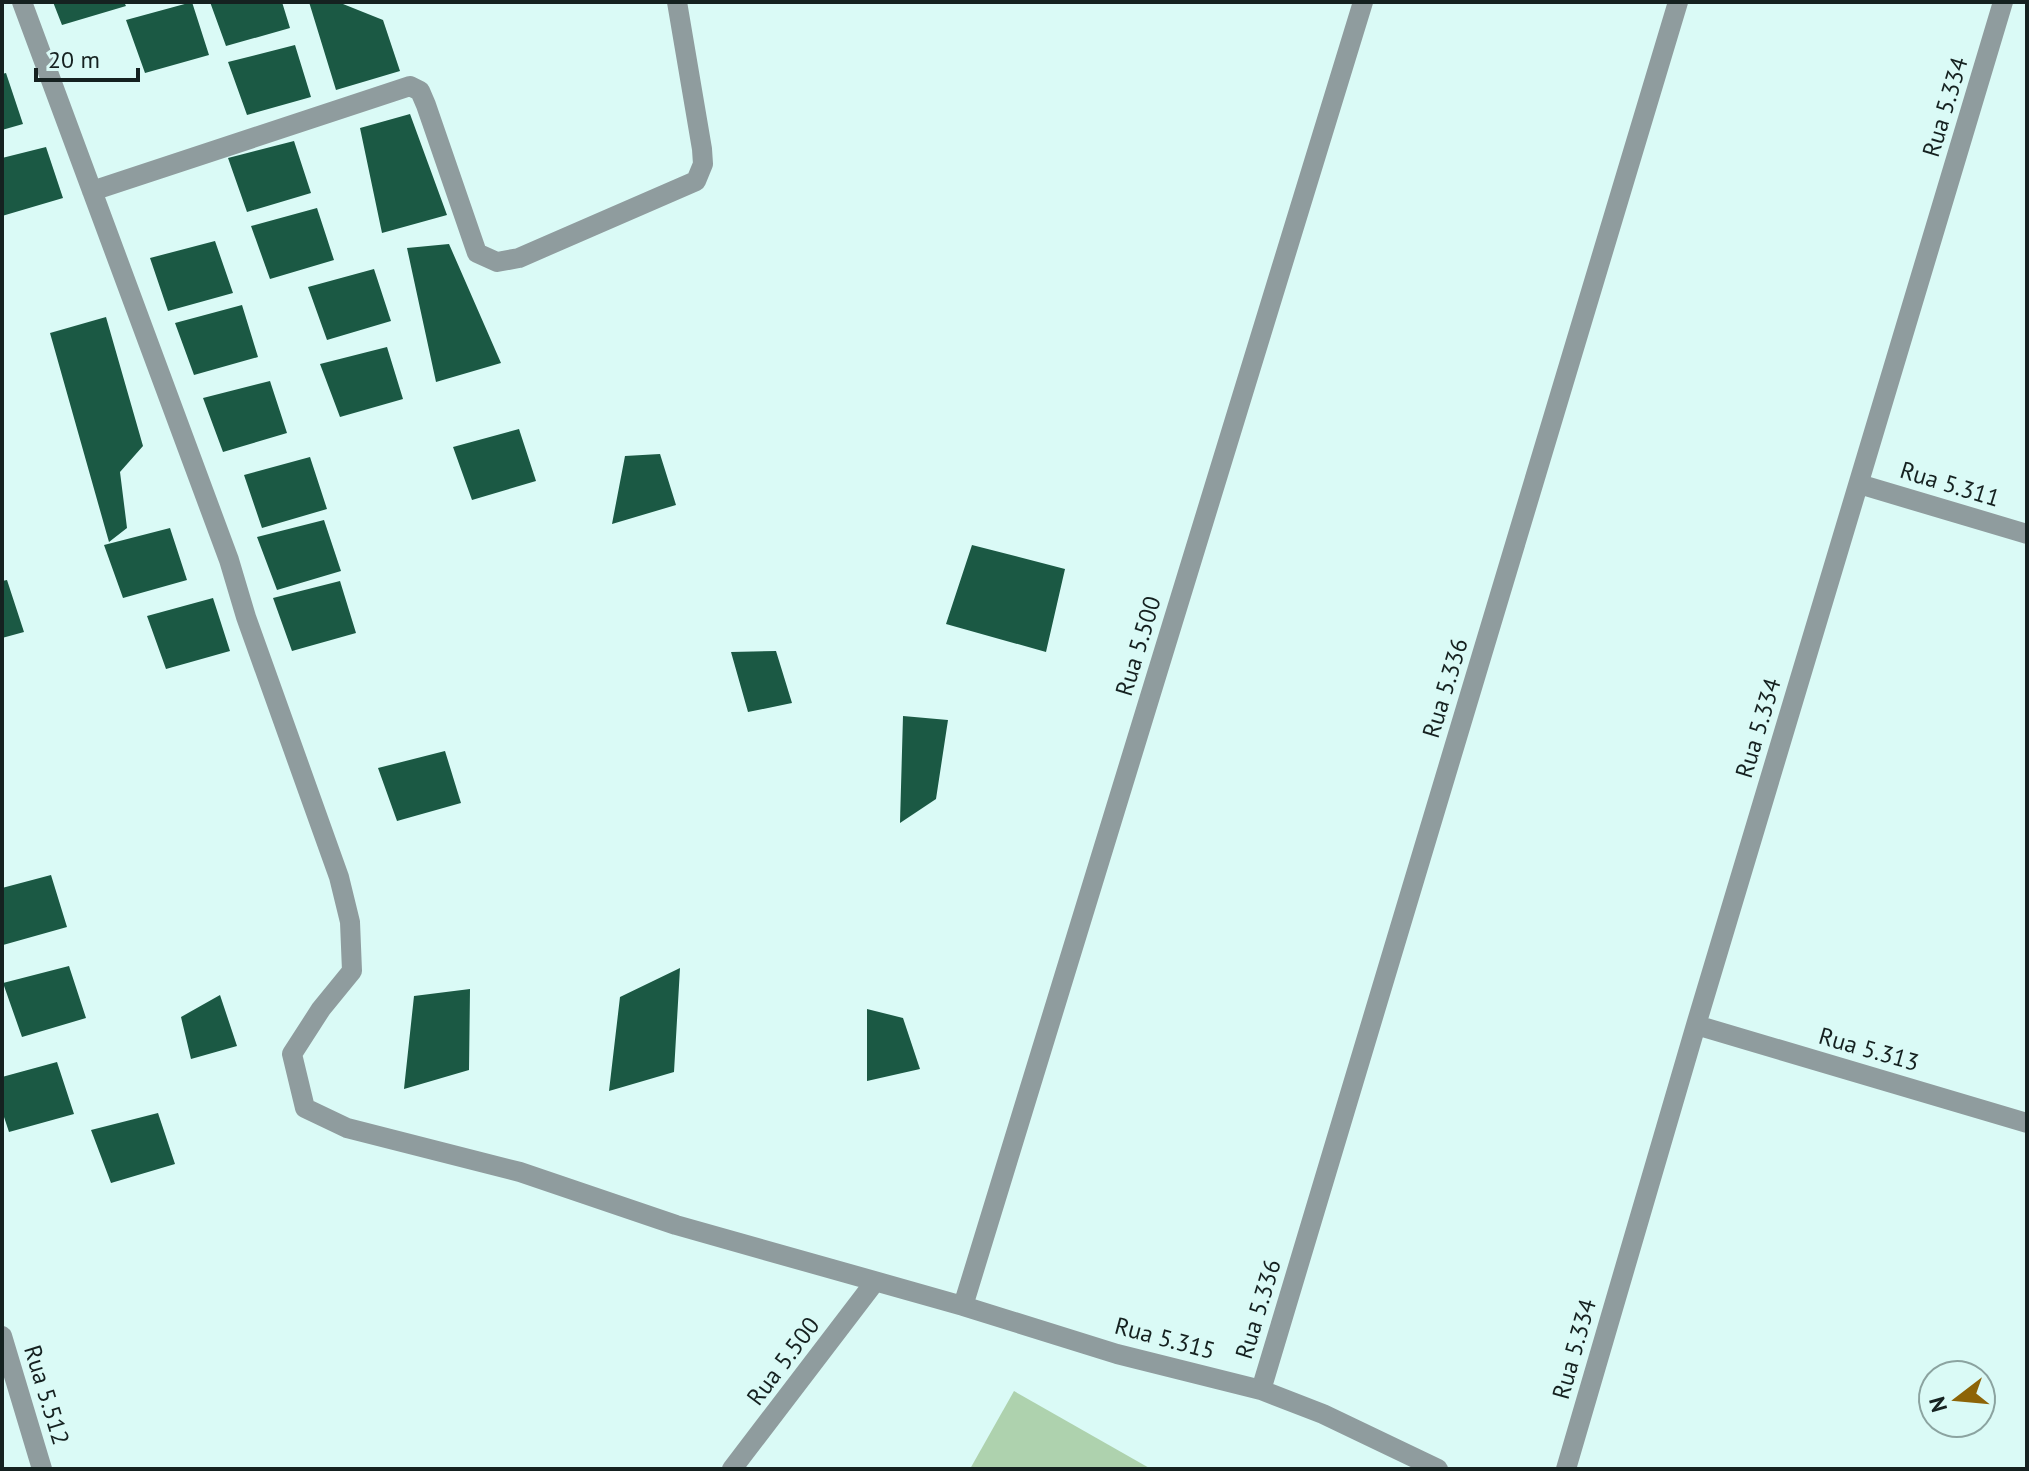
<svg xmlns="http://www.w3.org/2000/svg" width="2029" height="1471" font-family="'PT Sans',sans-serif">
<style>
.green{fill:#aed2ae}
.building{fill:#1b5944}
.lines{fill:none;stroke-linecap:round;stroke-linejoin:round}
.minor{stroke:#8f9c9e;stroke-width:20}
.labels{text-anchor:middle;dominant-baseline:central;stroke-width:8;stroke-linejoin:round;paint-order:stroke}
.street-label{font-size:24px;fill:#152120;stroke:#dafaf6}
</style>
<rect width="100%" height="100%" fill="#dafaf6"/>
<path class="green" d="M1014,1391L1151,1469H970Z"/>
<path class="building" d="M53,2H124L126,6L62,25Z
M192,2L209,55L145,73L126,20Z
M210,2H282L290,28L226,46Z
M309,2H338L383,20L400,71L336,90Z
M295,45L311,97L247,115L228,62Z
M6,73L23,124L2,130V74Z
M410,114L447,215L382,233L360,128Z
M294,141L311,193L247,212L228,158Z
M46,147L63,198L2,216V158Z
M317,208L334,260L270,279L251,226Z
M215,241L233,293L168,311L150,258Z
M449,244L501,363L436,382L407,248Z
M374,269L391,321L327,340L308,287Z
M242,305L258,357L194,375L175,323Z
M106,317L143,446L120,472L127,528L109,542L50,333Z
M387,347L403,399L340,417L320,364Z
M270,381L287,433L223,452L203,398Z
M519,429L536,481L472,500L453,447Z
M660,454L676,505L612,524L625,456Z
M310,457L327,509L262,528L244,475Z
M324,520L341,571L277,590L257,537Z
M170,528L187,580L123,598L104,545Z
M972,545L1065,569L1046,652L946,624Z
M7,580L24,632L2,638V581Z
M340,581L356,633L292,651L273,598Z
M213,598L230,651L166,669L147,616Z
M776,651L792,703L748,712L731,652Z
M903,716L948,720L936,799L900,823Z
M445,751L461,803L397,821L378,768Z
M51,875L67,927L3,945L2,888Z
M69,966L86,1018L22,1037L3,983Z
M680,968L674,1072L609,1091L620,997Z
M470,989L469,1070L404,1089L414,996Z
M220,995L237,1046L191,1059L181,1017Z
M867,1009L903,1018L920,1069L867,1081Z
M57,1062L74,1114L9,1132L2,1111V1077Z
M158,1113L175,1164L111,1183L91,1130Z"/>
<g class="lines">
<path class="minor" d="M22,2L229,560L246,617L339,877L350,922L352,971L321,1009L292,1054L305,1108L347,1128L520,1172L676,1225L963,1306L1117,1354L1261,1390L1323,1414L1438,1469
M92,191L410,86L420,91L426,105L477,253L497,262L519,258L696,181L703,164L702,149L677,2
M1859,484L2027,534
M1696,1025L2027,1123
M963,1306L1363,2
M2,1336L42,1469
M1261,1390L1678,2
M732,1469L874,1283
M1566,1469L1696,1025L2003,2"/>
</g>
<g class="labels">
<g class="street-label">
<text transform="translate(1945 107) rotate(-73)">Rua 5.334</text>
<text transform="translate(1950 484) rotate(17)">Rua 5.311</text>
<text transform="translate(1138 646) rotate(-73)">Rua 5.500</text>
<text transform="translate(1445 688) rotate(-73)">Rua 5.336</text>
<text transform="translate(1758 728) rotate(-73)">Rua 5.334</text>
<text transform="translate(1869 1049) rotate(16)">Rua 5.313</text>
<text transform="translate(1258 1309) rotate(-73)">Rua 5.336</text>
<text transform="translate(1165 1338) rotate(15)">Rua 5.315</text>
<text transform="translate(1574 1349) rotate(-74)">Rua 5.334</text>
<text transform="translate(783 1361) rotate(-53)">Rua 5.500</text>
<text transform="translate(47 1395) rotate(73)">Rua 5.512</text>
</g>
</g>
<rect width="2029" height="1471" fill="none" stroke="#152120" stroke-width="8"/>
<g transform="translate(1957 1399) rotate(254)"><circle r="38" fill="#dafaf6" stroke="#8ba3a0" stroke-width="2"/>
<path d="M0-6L14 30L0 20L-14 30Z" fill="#8d6407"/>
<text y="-12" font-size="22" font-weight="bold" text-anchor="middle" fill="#152120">N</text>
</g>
<path d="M36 68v12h102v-12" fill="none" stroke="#152120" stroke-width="4"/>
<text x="48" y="68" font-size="24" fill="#152120" stroke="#dafaf6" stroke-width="6" paint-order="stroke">20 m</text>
</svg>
